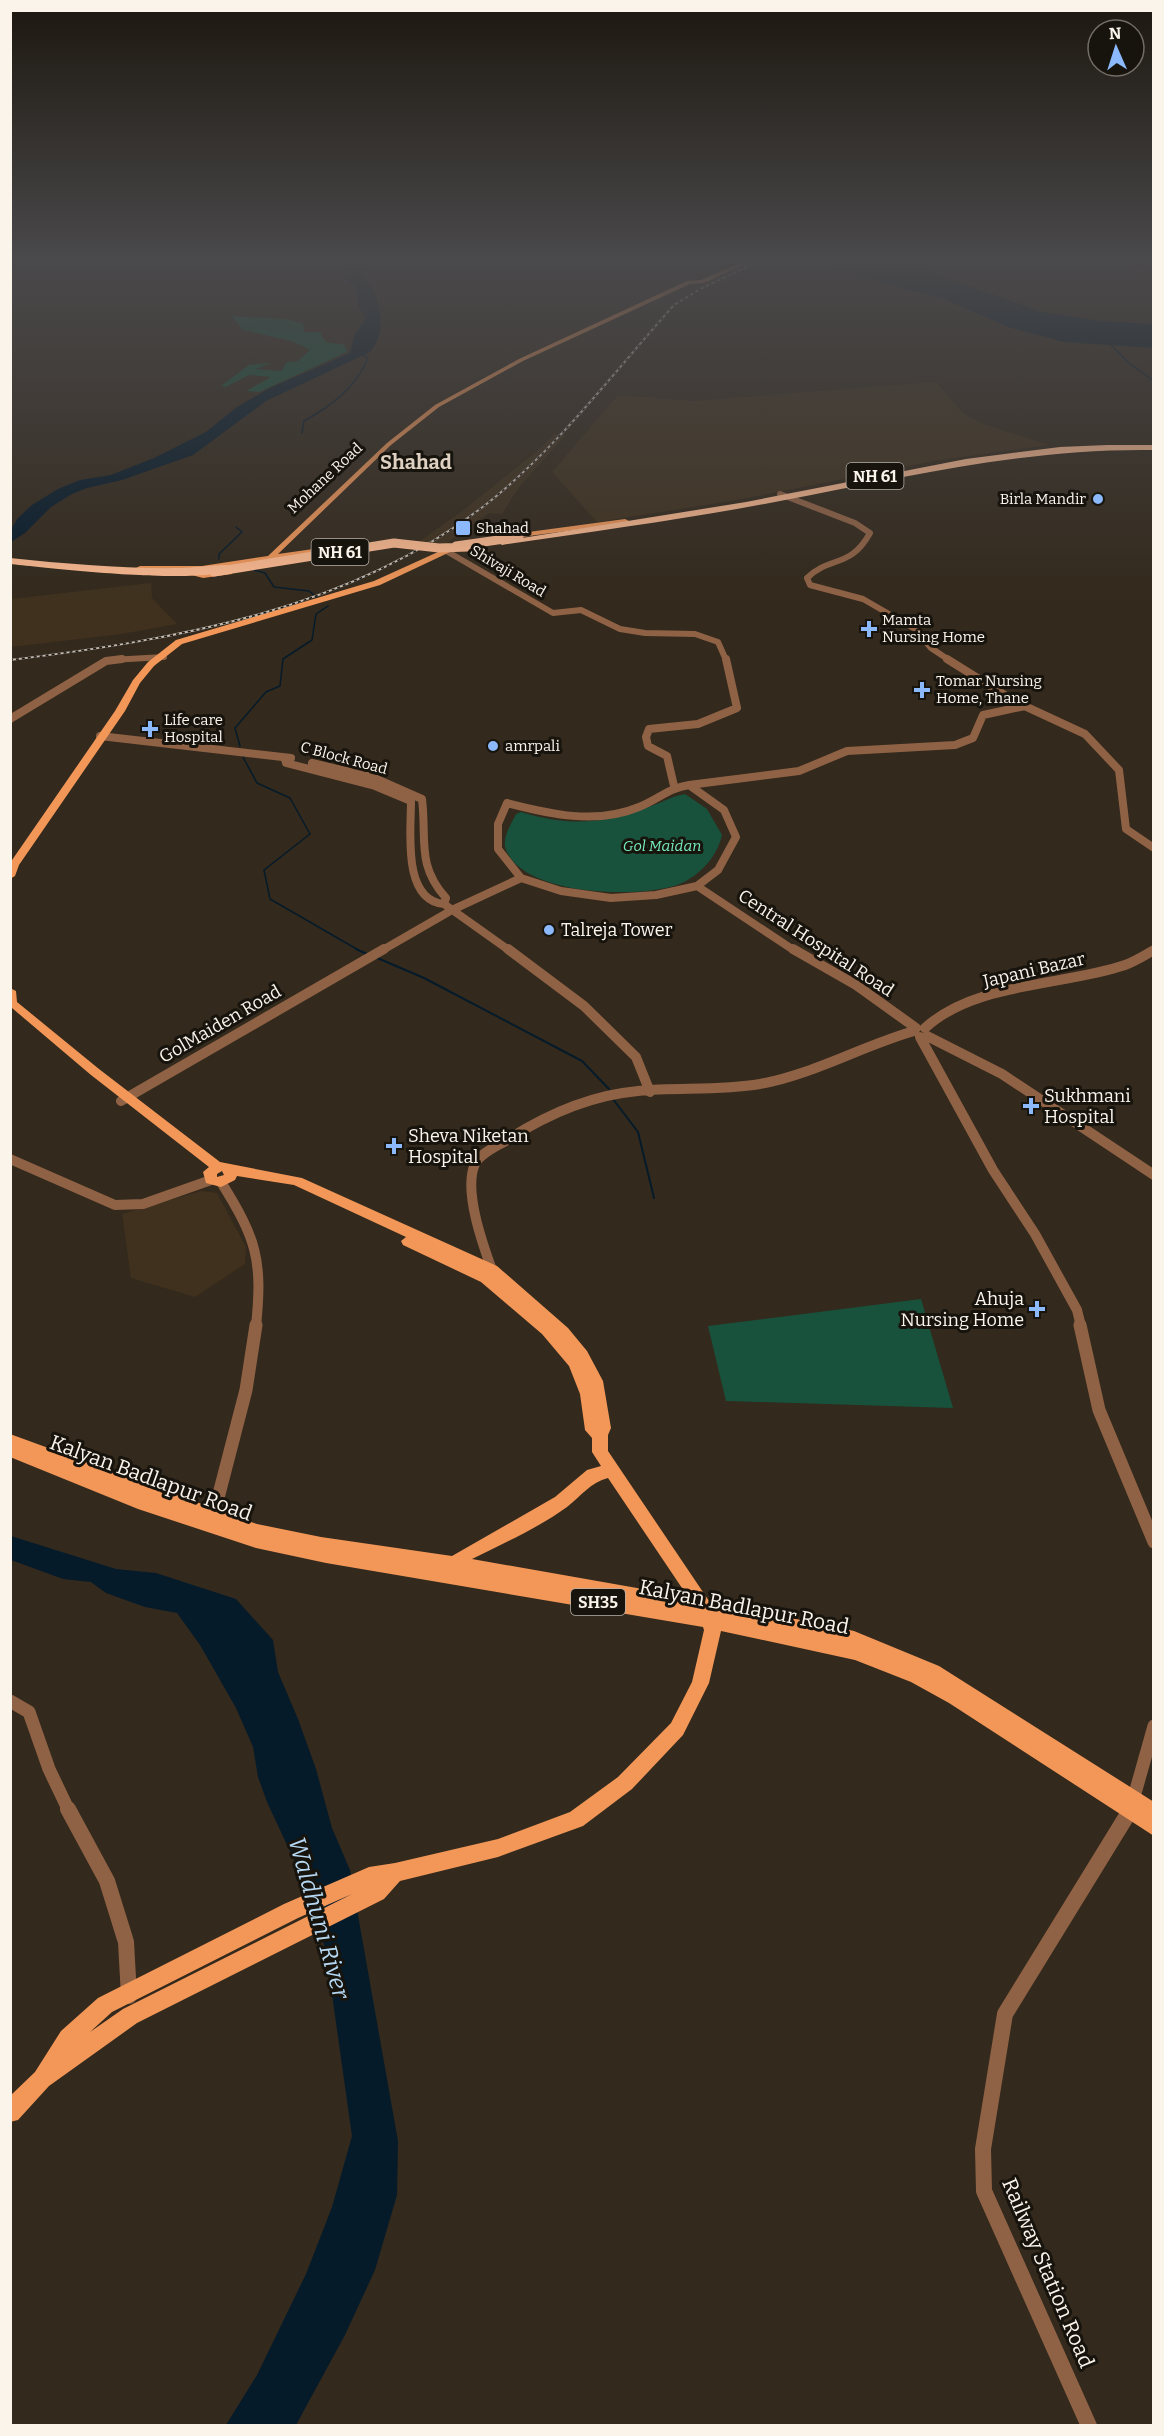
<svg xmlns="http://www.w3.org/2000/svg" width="1164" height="2436" font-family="Bitter,serif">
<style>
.built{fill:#3f311e}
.green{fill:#18523c}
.water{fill:#061b2a}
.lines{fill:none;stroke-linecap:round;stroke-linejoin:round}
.stream-far1{stroke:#061b2a;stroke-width:1.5}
.stream{stroke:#061b2a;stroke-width:2}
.river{fill:#061b2a;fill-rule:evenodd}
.minor-far4{stroke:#8f6245;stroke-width:6}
.minor-far3{stroke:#8f6245;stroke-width:8}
.minor-far2{stroke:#8f6245;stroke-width:10}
.minor-far1{stroke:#8f6245;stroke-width:13}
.minor{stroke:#8f6245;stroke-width:16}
.major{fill:#f29758;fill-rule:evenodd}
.highway{fill:#fcba90;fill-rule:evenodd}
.rail-casing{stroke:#c4bcb2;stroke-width:2}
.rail{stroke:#17130d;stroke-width:1.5;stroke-dasharray:3;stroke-linecap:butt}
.highway-bridge{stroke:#fcba90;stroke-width:9}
.poi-dot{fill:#8bb9fc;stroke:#17130d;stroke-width:2}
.labels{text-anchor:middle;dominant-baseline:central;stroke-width:6;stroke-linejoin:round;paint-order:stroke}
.far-street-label{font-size:15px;fill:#faf4eb;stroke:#17130d}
.far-poi-label{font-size:15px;fill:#faf4eb;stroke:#17130d;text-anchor:start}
.far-park-label{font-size:15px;font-style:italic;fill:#77edbd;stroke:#17130d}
.shield{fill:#17130d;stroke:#b6b0a8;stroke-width:1.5}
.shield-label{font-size:16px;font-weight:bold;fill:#faf4eb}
.poi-label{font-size:18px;fill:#faf4eb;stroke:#17130d;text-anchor:start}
.street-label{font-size:18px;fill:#faf4eb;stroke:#17130d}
.far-district-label{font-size:20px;font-weight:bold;fill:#ded1c1;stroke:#17130d}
.near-street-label{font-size:21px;fill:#faf4eb;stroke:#17130d}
.near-water-label{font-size:24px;font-style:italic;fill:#b6d8f3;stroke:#17130d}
</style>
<rect width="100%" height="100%" fill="#33291c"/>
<path class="built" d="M1086,261H1153V270L1140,274Z
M936,382L963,413L983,424L1049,445L940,460L737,500L597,522L552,472L618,395L693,401Z
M554,434L566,435L519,487L502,514L489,513L444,545L420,541L465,509L537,451Z
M151,583L152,598L177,624L122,634L11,647V599Z
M201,1191L217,1193L246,1247L245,1264L195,1297L131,1278L122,1214Z"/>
<path class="green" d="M231,316L285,319L303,323L304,332H320L326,342L345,345L347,352L259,392L246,391L271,377L249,375L226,387L221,386L249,365L271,363L256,369L281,371L287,362L298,361L310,350L291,341L243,330Z
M685,794L707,809L722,835C717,858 697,879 674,886C634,898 527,895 507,852C500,839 511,825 516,814L521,812C570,827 606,824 654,805C665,801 673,796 685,794Z
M921,1299L953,1408L726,1401L708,1326Z"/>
<path class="water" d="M356,261H368L360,273C364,279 373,287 375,293C382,314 385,335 370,352L266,401L193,455L122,480L87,488L72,494L51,507L25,533L11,542V529L18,518L32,505L58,489L80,480L111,475L154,458L206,432L237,407L270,388L350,353L354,336L366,317L359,308L355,286L345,280C343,270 348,266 356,261Z
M846,261H891L908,264L1041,312L1102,321L1153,324V348L1064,342L1008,327L942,298L832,270Z
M11,1536L116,1569L156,1573L236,1599L273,1640L278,1672L298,1719L316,1769L332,1828L350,1870L398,2141L397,2195L375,2270L345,2335L296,2425H226L257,2375L306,2274L332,2207L352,2136L326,1952L307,1888L267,1802L258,1777L253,1747L236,1708L200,1645L177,1613L145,1607L106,1593L91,1582L63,1579L11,1560Z"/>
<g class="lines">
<path class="stream-far1" d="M1110,344L1130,364L1154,381
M302,433L304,421C331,406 356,388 368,358L362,355
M219,559V554L242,532L236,527
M254,570L265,573L274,587L309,591L318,598
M240,746L235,728L266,692L280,686L283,659L312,640L316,614L328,606
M243,757L257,783L290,798L310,834L264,870L270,899L360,951"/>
<path class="stream" d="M356,949L367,954
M375,957L424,978L582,1061L609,1089
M613,1099L638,1132L654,1198"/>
<path class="river" d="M822,261L865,266L862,268Z"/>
<path class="minor-far4" d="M780,494L855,523L870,533C850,569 831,555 807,578L810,585L863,599L915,629L931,648L949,660
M448,552L553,613L581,610L620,629L645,633L695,634L718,642L726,660
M111,660L164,657"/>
<path class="minor-far3" d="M947,659L1016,702L1085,734L1119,770L1126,829L1154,848
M10,719L106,661L122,659
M100,736L291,758
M285,759L286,763L375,786L411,801C411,831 402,900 444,904L510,951
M312,763L372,777L422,799C427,839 416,865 446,898L444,904
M689,785L724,810L736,837L718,870L697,886L656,895L611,898L561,891L521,878L498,849V824L507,803C550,814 596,825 639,807C657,800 669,788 689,785Z
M689,785L799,771L847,751L955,745L973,738L983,715L1025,706
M674,786L667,756L648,746L646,737L649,729L698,724L737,708L726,659
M697,886L795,951
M381,951L452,910L521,878"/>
<path class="minor-far2" d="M508,949L584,1006L636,1057L650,1092
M793,949L856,985L916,1028
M925,1028C975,982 1063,986 1125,965C1136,961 1145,955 1154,950
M927,1036L1002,1074L1154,1175
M920,1037L993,1170L1035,1234L1077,1310L1081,1326
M121,1101L384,949
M10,1159L115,1205L143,1204L211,1180
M221,1182C256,1238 263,1259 256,1326
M489,1274L492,1270C483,1245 463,1190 475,1164C480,1153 498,1146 507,1140C546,1115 592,1095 638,1091C678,1087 719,1091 760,1084C814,1074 862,1046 914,1031"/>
<path class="minor-far1" d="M1080,1325L1099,1410L1154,1542
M212,1521L246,1390L256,1325
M10,1701L29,1712L49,1769L69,1811
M1130,1811L1154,1726"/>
<path class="minor" d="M68,1809L107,1881L126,1942L129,1996
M1089,2426L984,2191L983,2149L1005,2014L1131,1809"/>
<path class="major" d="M745,261H752L704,283L690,284L523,361L439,407L391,445L278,554L356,543L360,545L359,547L202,570H140L136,568L140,566H202L268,556L387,443L435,405L519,359L687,281L701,280Z
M625,519L629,521L628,523L506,539L502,537L506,535Z
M460,542L467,544L380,585L182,644L154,666L140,683L125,711L19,865L15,876L10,879V863L115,711L133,680L148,662L176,640L374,581Z
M229,570H232V574L203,578L188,574L192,572L203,574Z
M10,988L16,991L17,1002L99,1069L220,1162L302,1178L497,1266L568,1328L587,1351L603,1381L611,1428L608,1435V1451L709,1601L854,1631L939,1666L1154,1802V1836L949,1703L911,1682L855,1660L721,1631L709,1683L683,1735L632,1789L583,1826L498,1857L400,1881L384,1899L137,2023L49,2086L18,2120L10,2122V2096L35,2072L61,2031L98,1998L284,1904L369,1867L395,1863L498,1839L570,1812L618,1777L671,1723L692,1682L704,1630L703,1627L326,1563L256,1548L138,1509L10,1457V1434L257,1524L321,1537L452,1556L555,1497L587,1470L601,1466L592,1452V1438L585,1430L580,1394L569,1366L542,1334L481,1282L403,1245L401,1241L406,1237L294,1185L237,1176L235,1180L221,1187L206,1183L203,1172L209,1167L91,1075L12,1008ZM222,1171L224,1175L217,1177V1174ZM608,1478L688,1597L472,1559C504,1543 538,1528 567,1507C581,1496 591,1482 608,1478ZM352,1894L123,2009L90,2032L112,2012L298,1918Z"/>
<path class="highway" d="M1107,445H1154V450C1026,448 905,477 780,501C688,519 595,531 502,545L497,542L746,502L966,459L1060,447Z
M10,558C68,564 124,569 182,568C194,568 230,562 237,567C210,587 50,568 10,564Z"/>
<defs>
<path id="rail" d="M10,660C174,640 350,610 484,506C556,450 613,373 674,305L702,288L759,261"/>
</defs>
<use href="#rail" class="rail-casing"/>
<use href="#rail" class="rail"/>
<path class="highway-bridge" d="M456,546L519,537
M214,572L394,543L439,548L468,547"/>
</g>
<linearGradient id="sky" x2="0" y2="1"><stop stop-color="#1c170f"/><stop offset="0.43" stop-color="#4a494b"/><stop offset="1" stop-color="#4a494b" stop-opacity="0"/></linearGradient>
<rect width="1164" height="602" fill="url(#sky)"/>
<g class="poi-dot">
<circle cx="1098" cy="499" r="6"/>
<rect x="455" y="520" width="16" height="16" rx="3"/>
<path d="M866 620h6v6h6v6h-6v6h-6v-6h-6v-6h6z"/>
<path d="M919 681h6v6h6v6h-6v6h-6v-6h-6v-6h6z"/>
<path d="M147 720h6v6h6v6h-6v6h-6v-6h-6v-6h6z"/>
<circle cx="493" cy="746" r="6"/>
<circle cx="549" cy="930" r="6"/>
<path d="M1028 1097h6v6h6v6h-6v6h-6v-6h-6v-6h6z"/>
<path d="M391 1137h6v6h6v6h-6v6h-6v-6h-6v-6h6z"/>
<path d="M1034 1300h6v6h6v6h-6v6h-6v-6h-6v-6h6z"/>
</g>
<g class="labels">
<g class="far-street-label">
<text transform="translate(325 478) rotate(-43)">Mohane Road</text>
<text transform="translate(508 571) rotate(31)">Shivaji Road</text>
<text transform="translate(344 758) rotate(15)">C Block Road</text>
</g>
<g class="far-poi-label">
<text x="1086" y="499" text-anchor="end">Birla Mandir</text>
<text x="476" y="528">Shahad</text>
<text x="882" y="620">Mamta<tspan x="882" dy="17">Nursing Home</tspan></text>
<text x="936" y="681">Tomar Nursing<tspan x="936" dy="17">Home, Thane</tspan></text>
<text x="164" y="720">Life care<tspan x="164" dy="17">Hospital</tspan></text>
<text x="505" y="746">amrpali</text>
</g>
<g class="far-park-label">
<text x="662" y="846">Gol Maidan</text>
</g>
<g class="shield">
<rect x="846.5" y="463" width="57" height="26" rx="4.5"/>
<rect x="311.5" y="539" width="57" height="26" rx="4.5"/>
<rect x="571" y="1589" width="54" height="26" rx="4.5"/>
</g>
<g class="shield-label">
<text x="875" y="476">NH 61</text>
<text x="340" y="552">NH 61</text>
<text x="598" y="1602">SH35</text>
</g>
<g class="poi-label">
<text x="561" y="930">Talreja Tower</text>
<text x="1044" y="1096">Sukhmani<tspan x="1044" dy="21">Hospital</tspan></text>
<text x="408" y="1136">Sheva Niketan<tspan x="408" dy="21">Hospital</tspan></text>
<text x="1024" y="1299" text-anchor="end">Ahuja<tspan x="1024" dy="21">Nursing Home</tspan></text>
</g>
<g class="street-label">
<text transform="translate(816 943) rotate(33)">Central Hospital Road</text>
<text transform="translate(1034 970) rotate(-13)">Japani Bazar</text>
<text transform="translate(220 1024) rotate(-30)">GolMaiden Road</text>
</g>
<g class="far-district-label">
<text x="416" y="462">Shahad</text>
</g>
<g class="near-street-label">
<text transform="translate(151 1478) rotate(20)">Kalyan Badlapur Road</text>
<text transform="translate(744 1607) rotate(11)">Kalyan Badlapur Road</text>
<text transform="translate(1048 2273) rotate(67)">Railway Station Road</text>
</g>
<g class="near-water-label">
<text transform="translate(319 1918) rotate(74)">Waldhuni River</text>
</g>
</g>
<rect width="1164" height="2436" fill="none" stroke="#faf4eb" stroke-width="24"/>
<g transform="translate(1116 48) rotate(357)"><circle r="28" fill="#17130d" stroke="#726d66" stroke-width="1.5"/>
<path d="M0-4.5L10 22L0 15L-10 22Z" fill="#8bb9fc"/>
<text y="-9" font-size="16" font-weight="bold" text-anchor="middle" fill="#faf4eb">N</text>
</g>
</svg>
